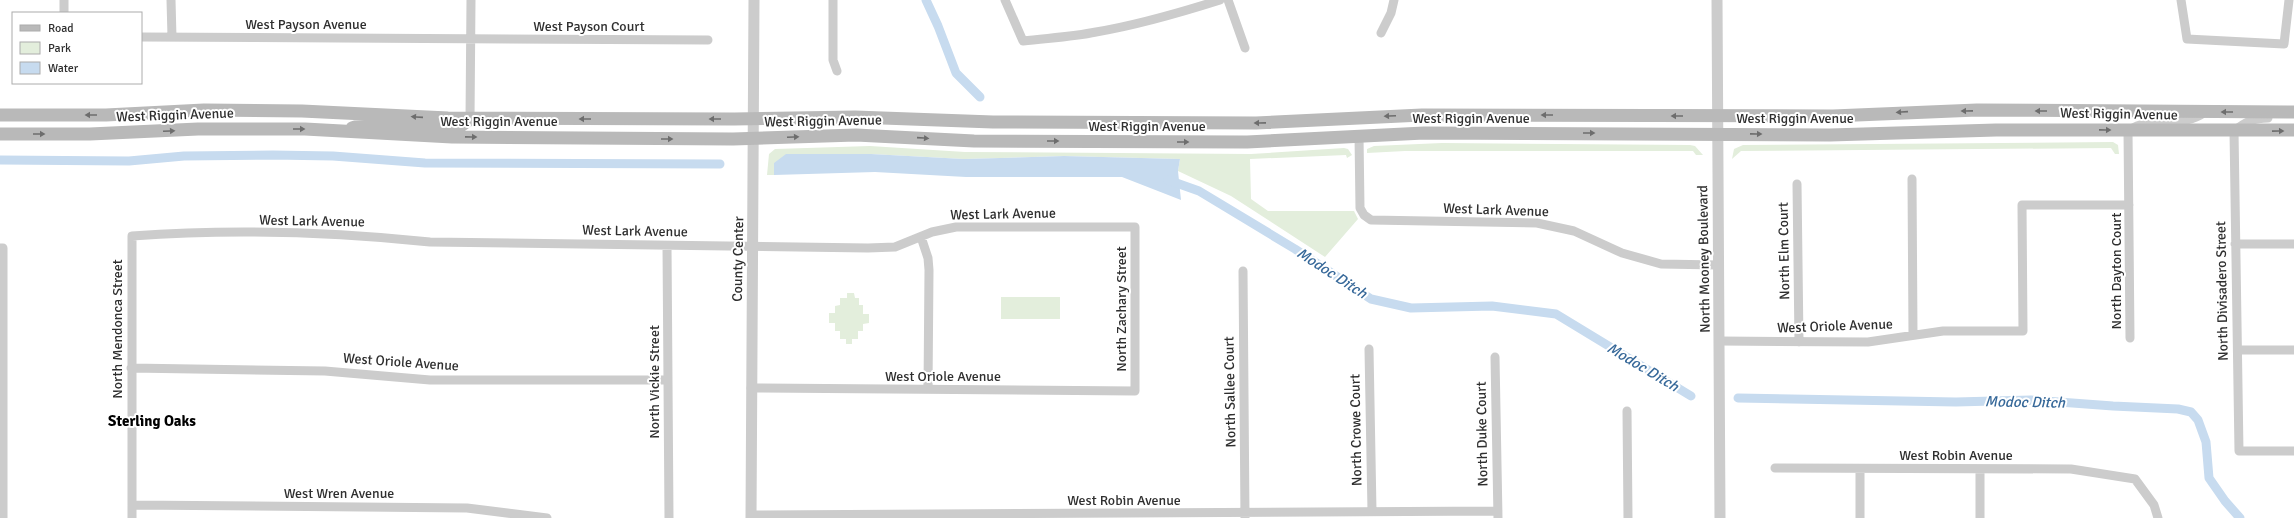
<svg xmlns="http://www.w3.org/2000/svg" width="2294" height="518" font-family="Signika,sans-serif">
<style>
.green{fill:#e3eedc}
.water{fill:#c7dbef}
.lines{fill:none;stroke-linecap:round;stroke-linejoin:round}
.canal{stroke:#c7dbef;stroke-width:9}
.minor{stroke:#ccc;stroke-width:9}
.tertiary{stroke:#ccc;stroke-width:11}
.secondary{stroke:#b9b9b9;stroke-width:13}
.oneway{fill:#6d6d6d}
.labels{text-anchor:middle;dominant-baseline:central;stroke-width:4;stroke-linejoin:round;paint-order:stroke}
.street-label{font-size:14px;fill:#2f2f2f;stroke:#fff}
.water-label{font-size:15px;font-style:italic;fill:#366899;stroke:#fff}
.neighbourhood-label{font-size:15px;font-weight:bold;fill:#000;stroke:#fff}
</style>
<rect width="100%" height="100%" fill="#fff"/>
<path class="green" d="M2113,142L2118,145L2119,154H2115L2111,148L1741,151L1732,159L1734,149L1743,145Z
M1442,143L1690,145L1695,146L1703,155H1696L1693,151H1405L1367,153V149L1374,146Z
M870,146L965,152L1251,154L1344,148L1348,149L1352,155L1347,158L1346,155L1250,159L1251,199L1268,211H1354L1358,219L1325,257L1231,196L1178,171L1180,159L1064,156L964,159L871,154L774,163V175H767L769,154L775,149Z
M847,293H854L855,298H859V305H863V314H869V323L863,324V331H858V339H852V344H846V339H840V331H835V323H829V313H835V306L840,305V298H847Z
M1001,297H1060V319H1001Z"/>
<path class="water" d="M786,154H871L964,159L1064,156L1180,159L1178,171L1181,200L1122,177H966L875,172L774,175V163Z"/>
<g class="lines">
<path class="canal" d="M926,0L938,26L956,73L980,97
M0,160L129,161L184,156L273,155L333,156L425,163L720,164
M1168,180L1199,191L1295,249L1371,299L1411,308L1492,306L1556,314L1691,396
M1738,398L1956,402L2031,400L2113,406L2178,409L2191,412L2198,420L2206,442L2209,478L2225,501L2240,518"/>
<path class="minor" d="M64,0V13
M171,0L172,37
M833,0V60L837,71
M1005,0L1023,41C1047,38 1072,37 1096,32C1138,25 1179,13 1220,0
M1228,0L1245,48
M2181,0L2187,39L2284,44L2289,0
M1381,33L1391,13L1394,0
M141,37L708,40
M2268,118C2254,118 2245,122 2234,131L2239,451H2294
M470,119L471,0
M1359,136L1360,208L1364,215L1371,220L1537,223L1574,231L1622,253L1661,264L1718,265
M1912,179L1913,335
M1797,184L1799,342
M921,237L928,258L929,270L928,389
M2235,244H2294
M667,246L669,518
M0,248H3V518
M1243,271L1245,518
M2130,338L2128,131C2154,113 2180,130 2205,112
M1720,341L1868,342L1943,331H2023L2022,205H2129
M1369,349L1372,511
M2238,350H2294
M1495,357L1498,518
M131,368L325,371L430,380H668
M1627,411L1628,518
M1775,468L2071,469L2135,479L2154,505L2158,518
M1980,469V518
M132,505L467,508L547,518
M751,515L1498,511
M132,518V236C228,229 334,232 430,242L868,248L895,247L932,232L956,227H1135V391L751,388
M1860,518V469"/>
<path class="tertiary" d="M1717,0L1720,518
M751,518L754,0"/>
<path class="secondary" d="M0,115H106L204,110L302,111L448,118L734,119L855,117L993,122L1256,123L1422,115L1833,116L1977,110L2294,112
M352,128L368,123L450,128L462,125L469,120
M0,134H90L198,129H305L452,137L733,139L856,135L974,141L1247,142L1424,133L1830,135L1996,130H2294"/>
</g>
<defs><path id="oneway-solid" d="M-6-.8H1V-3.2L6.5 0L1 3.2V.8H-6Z"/></defs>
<g class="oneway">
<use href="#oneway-solid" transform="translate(1967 111) rotate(179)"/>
<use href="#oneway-solid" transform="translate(2041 111) rotate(-180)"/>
<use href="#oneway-solid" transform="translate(1902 112) rotate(176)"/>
<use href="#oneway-solid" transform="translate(2227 112) rotate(-180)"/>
<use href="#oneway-solid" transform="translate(91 115) rotate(180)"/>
<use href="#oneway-solid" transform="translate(1547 115) rotate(-180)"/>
<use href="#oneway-solid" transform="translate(1390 116) rotate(177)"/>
<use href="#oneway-solid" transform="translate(1677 116) rotate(-180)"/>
<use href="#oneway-solid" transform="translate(417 117) rotate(-176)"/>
<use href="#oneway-solid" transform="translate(585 119) rotate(180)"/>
<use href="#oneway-solid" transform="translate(715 119) rotate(180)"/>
<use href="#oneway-solid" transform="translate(1260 123) rotate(179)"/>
<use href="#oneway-solid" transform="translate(299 129)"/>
<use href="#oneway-solid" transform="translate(2105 130) rotate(1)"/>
<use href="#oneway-solid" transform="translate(169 131) rotate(-3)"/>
<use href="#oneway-solid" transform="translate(2278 131) rotate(-1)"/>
<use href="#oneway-solid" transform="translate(1589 133)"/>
<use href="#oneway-solid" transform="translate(39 134)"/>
<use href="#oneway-solid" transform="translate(1756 134) rotate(1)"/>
<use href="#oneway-solid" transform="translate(471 137) rotate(1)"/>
<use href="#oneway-solid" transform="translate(793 137) rotate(-3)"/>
<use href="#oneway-solid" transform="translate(923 138) rotate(4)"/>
<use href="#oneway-solid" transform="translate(667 139)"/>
<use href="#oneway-solid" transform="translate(1053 141)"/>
<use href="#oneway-solid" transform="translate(1183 142)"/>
</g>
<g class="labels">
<g class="street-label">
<text x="306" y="24">West Payson Avenue</text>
<text x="589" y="26">West Payson Court</text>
<text transform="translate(2119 114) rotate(1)">West Riggin Avenue</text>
<text transform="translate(175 115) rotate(-2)">West Riggin Avenue</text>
<text x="1471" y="118">West Riggin Avenue</text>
<text x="1795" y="118">West Riggin Avenue</text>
<text x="499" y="121">West Riggin Avenue</text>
<text transform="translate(823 121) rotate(-1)">West Riggin Avenue</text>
<text x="1147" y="126">West Riggin Avenue</text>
<text transform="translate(1496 210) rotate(2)">West Lark Avenue</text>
<text transform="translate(1003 214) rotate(-1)">West Lark Avenue</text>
<text transform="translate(312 221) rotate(1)">West Lark Avenue</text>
<text transform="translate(635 231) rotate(1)">West Lark Avenue</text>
<text transform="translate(1784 251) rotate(-91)">North Elm Court</text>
<text transform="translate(738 259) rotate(-89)">County Center</text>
<text transform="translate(1704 259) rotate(-91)">North Mooney Boulevard</text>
<text transform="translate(2116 271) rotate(-90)">North Dayton Court</text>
<text transform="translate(2222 291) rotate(-91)">North Divisadero Street</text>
<text transform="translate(1121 309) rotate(-90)">North Zachary Street</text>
<text transform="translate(1835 326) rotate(-2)">West Oriole Avenue</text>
<text transform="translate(117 329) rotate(-90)">North Mendonca Street</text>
<text transform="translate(401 362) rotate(4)">West Oriole Avenue</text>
<text x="943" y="376">West Oriole Avenue</text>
<text transform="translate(654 382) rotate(-90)">North Vickie Street</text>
<text transform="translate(1230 392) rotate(-91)">North Sallee Court</text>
<text transform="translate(1356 430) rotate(-91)">North Crowe Court</text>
<text transform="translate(1482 434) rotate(-91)">North Duke Court</text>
<text x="1956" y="455">West Robin Avenue</text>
<text x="339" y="493">West Wren Avenue</text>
<text x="1124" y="500">West Robin Avenue</text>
</g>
<g class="water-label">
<text transform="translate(1332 273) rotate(33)">Modoc Ditch</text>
<text transform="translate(1643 367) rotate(31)">Modoc Ditch</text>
<text transform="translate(2025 402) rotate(1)">Modoc Ditch</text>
</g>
<g class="neighbourhood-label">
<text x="152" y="421">Sterling Oaks</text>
</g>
</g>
<rect x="12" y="12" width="130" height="72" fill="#ffffff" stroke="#acacac"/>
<rect x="20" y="25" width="20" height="6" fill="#b9b9b9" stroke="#acacac"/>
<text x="48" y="32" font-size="12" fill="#2f2f2f">Road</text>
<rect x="20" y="42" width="20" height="12" fill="#e3eedc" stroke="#acacac"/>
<text x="48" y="52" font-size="12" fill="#2f2f2f">Park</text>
<rect x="20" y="62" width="20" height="12" fill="#c7dbef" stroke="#acacac"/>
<text x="48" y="72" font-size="12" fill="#2f2f2f">Water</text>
</svg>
